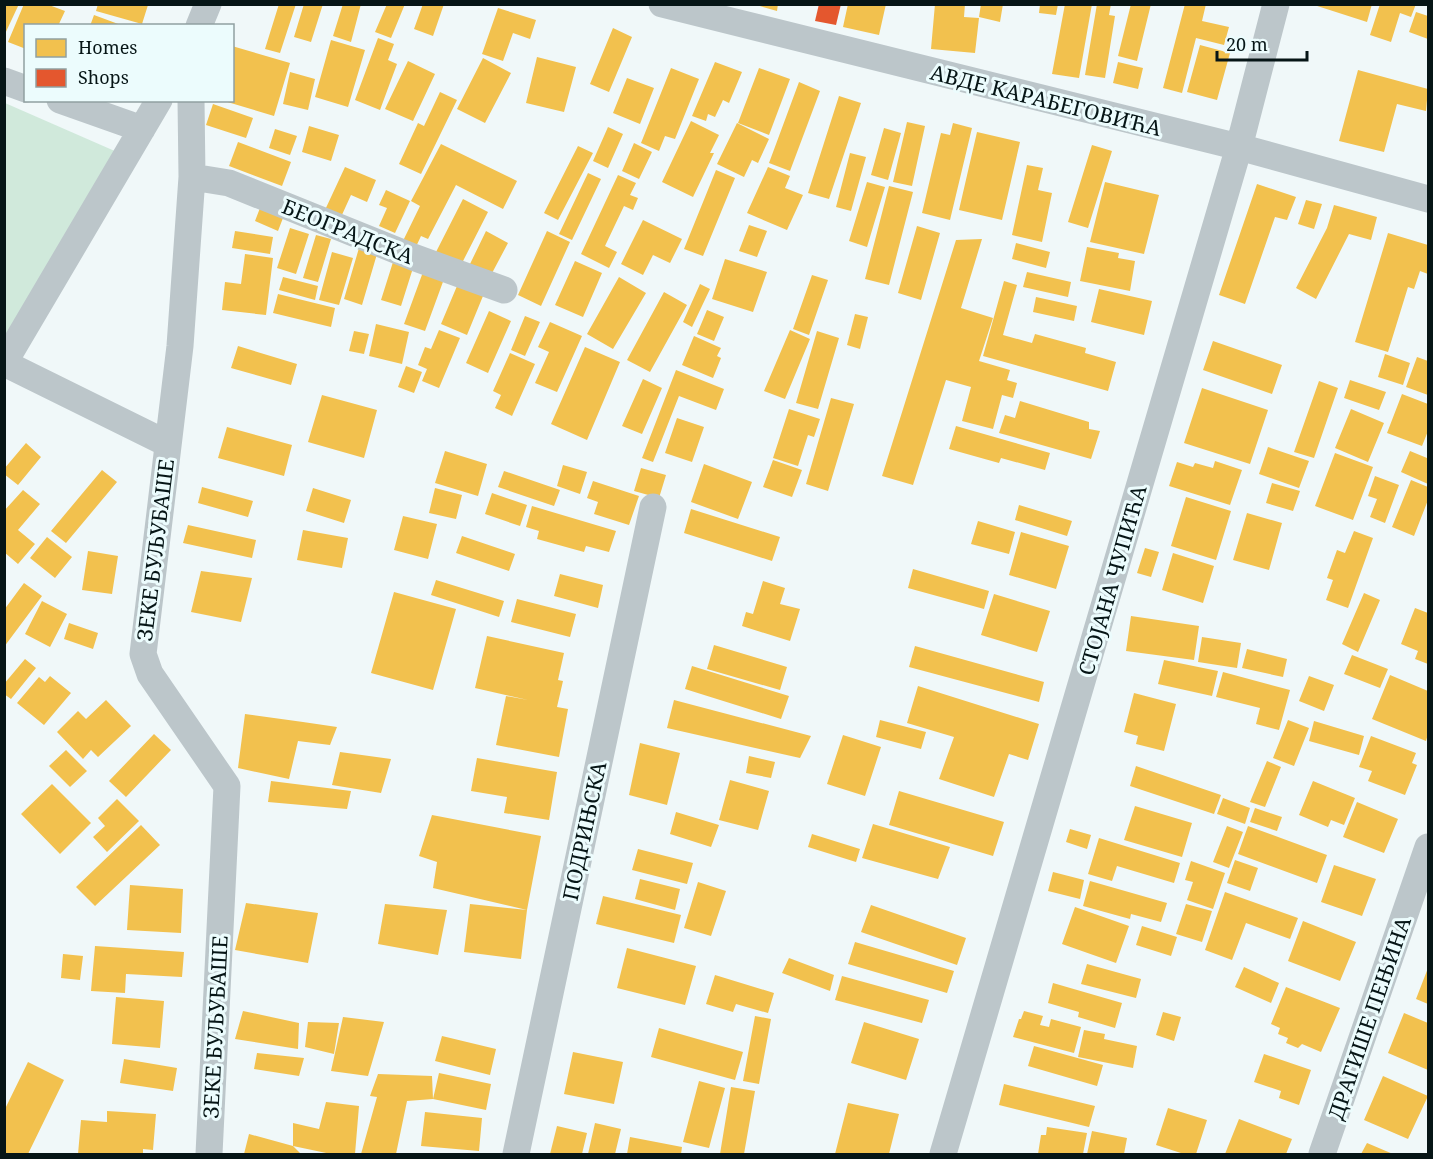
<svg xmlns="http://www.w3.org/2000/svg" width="1433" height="1159" font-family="'Noto Serif',serif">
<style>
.green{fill:#d0e9db}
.homes{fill:#f2c14e}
.shops{fill:#e4572e}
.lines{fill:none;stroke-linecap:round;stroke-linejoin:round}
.street{stroke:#bcc6ca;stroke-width:27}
.labels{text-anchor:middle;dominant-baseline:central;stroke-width:6;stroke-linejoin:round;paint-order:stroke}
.street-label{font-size:21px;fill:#061516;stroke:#ecfcfd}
</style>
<rect width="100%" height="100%" fill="#f0f8f9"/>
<path class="green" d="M5,103L133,159L5,352Z"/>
<path class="homes" d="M4,4H19L4,36Z
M24,4L42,6L43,5H49L65,11L58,26H26V49L8,42Z
M98,4H145L148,5L142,24L96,11Z
M279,4H296L280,53L265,49Z
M304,4H323L311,42L294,37Z
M343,4H361L351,42L333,36Z
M387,4H405L391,38L375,32Z
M423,4H444L433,36L414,29Z
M753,4H778L777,11Z
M848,4H886L879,35L843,27Z
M935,4H965L964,17L979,18L975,53L931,49Z
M981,4H1003L1000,22L979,17Z
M1040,4H1058L1056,15L1039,13Z
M1065,4H1092L1079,78L1052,74Z
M1097,4H1111L1109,15L1115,16L1105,78L1085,75Z
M1131,4H1151L1137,61L1118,56Z
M1185,4H1206L1202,21L1229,27L1224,45L1196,38L1182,93L1163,88Z
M1311,4H1372L1367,22Z
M1380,4H1416L1411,17L1400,13L1391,42L1370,35Z
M498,8L536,20L530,39L513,33L503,61L482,54Z
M1416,12L1428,16V39L1409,32Z
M94,15L121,25V26H90Z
M613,28L632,37L609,92L590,84Z
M378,38L394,44L388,60L397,64L380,110L355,100Z
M331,40L365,50L348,107L315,97Z
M1200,45L1230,53L1217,100L1187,92Z
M232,46L290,63L274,116L224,101L232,100Z
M537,57L576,67L564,112L526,103Z
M483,58L511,73L485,123L457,109Z
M408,61L435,74L413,121L385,109Z
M715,62L742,72L729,103L723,100L715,117L708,114L706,121L692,116Z
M1118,62L1143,68L1138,89L1113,83Z
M671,68L699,79L675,139L665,136L659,151L641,143Z
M759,68L790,79L769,135L738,123Z
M1358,70L1428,89L1426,111L1397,104L1384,152L1339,141Z
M290,72L315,79L308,110L283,104Z
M627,78L654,88L640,124L613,113Z
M799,82L820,91L790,171L769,163Z
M440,92L457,100L421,174L399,164L418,123L424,126Z
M839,96L861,103L829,199L808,193Z
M213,104L253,118L246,138L206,125Z
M691,121L719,135L710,153H714L693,197L662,182Z
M907,122L925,126L912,186L893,182Z
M737,123L769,139L758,163L752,160L744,177L717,164Z
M953,123L972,128L950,220L922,213L941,133L950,135Z
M309,126L339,135L331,161L302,152Z
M608,127L623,134L608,168L593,161Z
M884,128L901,133L888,180L871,175Z
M275,129L297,136L290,155L269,148Z
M977,132L1020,142L1002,220L959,210Z
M238,142L291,162L282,186L229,166Z
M634,143L652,152L639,179L622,171Z
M441,144L517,181L503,209L456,185L428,239L421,236L414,251L401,245L420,206L411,201Z
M1092,145L1112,151L1088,228L1068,222Z
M578,146L593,153L558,220L544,213Z
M850,153L866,157L851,211L836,207Z
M1027,165L1043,168L1038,190L1052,193L1042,242L1012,235Z
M345,167L376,180L367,202L351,195L341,217L325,210Z
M768,167L790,176L785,188L803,195L787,230L747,213Z
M716,170L735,178L703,256L684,249Z
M588,173L601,179L572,240L559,234Z
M618,175L636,183L630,195L638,198L633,210L624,206L605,246L617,252L609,268L581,254Z
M867,182L885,187L867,247L849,241Z
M1105,182L1159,195L1144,254L1090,242Z
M1257,184L1296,197L1287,220L1275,217L1245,304L1219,295Z
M889,186L913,192L889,285L865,279Z
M386,190L410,201L395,233L379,226L387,208L379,205Z
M463,199L488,212L461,265L436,252Z
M1306,200L1322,204L1314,229L1298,224Z
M1334,205L1377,217L1371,240L1349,234L1316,299L1296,288L1327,228Z
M260,208L283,218L278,231L255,221Z
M643,220L682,239L670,263L653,255L643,275L621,264Z
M749,225L767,231L757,257L739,251Z
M917,226L940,233L921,300L898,293Z
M290,228L309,234L296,274L277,268Z
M235,231L273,237L270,254L232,248Z
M486,231L508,243L491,275L470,264Z
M547,231L570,242L541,306L518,295Z
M1388,233L1428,245V274L1420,271L1414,289L1408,287L1388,352L1355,342Z
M316,235L331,239L318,282L303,278Z
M982,239L961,308L993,318L979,361L1010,370L1007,380L1017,383L1013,398L1002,395L993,429L962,421L971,387L946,380L913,485L882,476L956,240Z
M1016,243L1050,252L1046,268L1012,259Z
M1087,247L1119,253L1118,258L1135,261L1130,291L1080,281Z
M359,248L377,254L362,305L344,299Z
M332,252L353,258L339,305L319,300Z
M245,254L273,258L266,315L222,310L225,282L241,284Z
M725,259L767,272L753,312L712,299Z
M575,261L602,273L583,317L555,305Z
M393,262L413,268L401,306L381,300Z
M423,272L444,279L425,331L404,324Z
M1027,272L1071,282L1068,297L1023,287Z
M812,275L828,280L809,335L793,329Z
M283,277L318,286L315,300L279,290Z
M619,277L646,293L613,349L587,334Z
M1004,281L1017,285L1003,335L1032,343L1035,334L1086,348L1085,353L1116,362L1108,391L983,356Z
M700,284L710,289L692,327L683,322Z
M457,286L483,296L467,335L441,324Z
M1099,289L1152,301L1144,335L1091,322Z
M664,292L687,305L650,372L627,360Z
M278,294L335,308L331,327L273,313Z
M1036,297L1077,306L1074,321L1033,312Z
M707,310L724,317L714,341L697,334Z
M489,311L511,321L488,373L466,363Z
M855,314L868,317L860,349L847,345Z
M525,316L540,322L525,356L511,350Z
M550,322L582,336L557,392L535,383L549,352L538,347Z
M376,324L409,332L402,364L369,356Z
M439,330L460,338L439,388L422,381L427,369L418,365L425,347L431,349Z
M790,330L810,339L785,399L764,391Z
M354,331L369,334L364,354L349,351Z
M817,331L839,338L818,409L796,403Z
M694,336L721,348L717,356L721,358L713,378L682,365Z
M1213,341L1282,365L1272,394L1203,370Z
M238,346L297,364L291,385L231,368Z
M585,347L620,362L587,440L551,424Z
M510,353L535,364L512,416L495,408L501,395L493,391Z
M1385,354L1410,363L1403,385L1378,377Z
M1417,357L1428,361V395L1406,387Z
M406,366L422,372L414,393L398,387Z
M676,370L724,389L716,410L679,396L653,462L642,458Z
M643,379L662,388L642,434L622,426Z
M1350,380L1386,392L1379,410L1344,398Z
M1319,381L1338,388L1314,458L1294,452Z
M1202,388L1268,410L1250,464L1184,443Z
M1402,394L1428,404V431L1422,446L1387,433Z
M322,395L377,410L364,458L308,442Z
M831,398L854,404L828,491L806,484Z
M1020,401L1089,422V429L1100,431L1091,459L999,433L1005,415L1015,418Z
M789,409L820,419L814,437L808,435L798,466L773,458Z
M1351,409L1384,423L1368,462L1335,448Z
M677,418L704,427L692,462L665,453Z
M956,426L1050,453L1045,470L1001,458L999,463L949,449Z
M227,427L292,445L284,476L218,458Z
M26,443L41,457L18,485L4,474V469Z
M1268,447L1309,461L1299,488L1259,474Z
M445,451L487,464L478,496L435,483Z
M1410,451L1427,458L1428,454V484L1401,472Z
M1335,453L1373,467L1353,520L1315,506Z
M773,460L802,470L792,497L763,487Z
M1215,461L1242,470L1230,505L1169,486L1177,462L1193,467L1195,463L1213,468Z
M704,464L752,482L738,519L691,502Z
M563,465L587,472L580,494L557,486Z
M641,468L666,475L659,498L634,491Z
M102,470L117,482L66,543L51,531Z
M504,471L560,490L554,506L498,487Z
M1375,476L1399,485L1385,523L1370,517L1377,499L1368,496Z
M1411,480L1428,487V500L1414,536L1392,527Z
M593,481L639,496L629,525L594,514L598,502L587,498Z
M1272,483L1300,491L1293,511L1266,503Z
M202,487L253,501L248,517L198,503Z
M313,488L351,500L344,523L306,511Z
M435,488L462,495L456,519L429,513Z
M23,490L40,504L18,530L35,544L18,564L4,552V511Z
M492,493L527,505L520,526L485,514Z
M1186,497L1231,511L1216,560L1171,546Z
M1019,505L1072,521L1067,536L1015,520Z
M532,506L616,531L609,552L586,546L584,552L537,539L539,531L526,527Z
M691,509L780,537L772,561L684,533Z
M1247,513L1282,523L1269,570L1233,560Z
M403,516L437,524L428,559L394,550Z
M978,521L1015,532L1009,554L971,544Z
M188,525L256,540L252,558L183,543Z
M303,530L348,538L342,568L297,560Z
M1354,531L1373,538L1348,608L1326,600L1333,580L1327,578L1337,550L1345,553Z
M1021,532L1069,546L1056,589L1009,575Z
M462,536L515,554L509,571L456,553Z
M47,537L72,557L55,578L30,558Z
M1145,548L1159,552L1151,577L1137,573Z
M88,551L118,556L112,594L82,590Z
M1173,553L1214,566L1203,603L1162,590Z
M913,569L989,591L984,609L908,588Z
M201,571L252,578L241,622L191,612Z
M560,574L603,585L598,608L554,596Z
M436,580L504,601L499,617L431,595Z
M763,581L785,588L780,604L800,609L790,641L742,626L746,612L753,614Z
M24,583L42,596L4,647V610Z
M394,592L456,609L433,690L371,673Z
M1364,593L1380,600L1358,652L1342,644Z
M994,594L1050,611L1037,652L981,635Z
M517,599L576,614L570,637L511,622Z
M42,601L67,614L50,647L25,634Z
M1415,608L1428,613V664L1415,659L1418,651L1401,644Z
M1131,616L1199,626L1194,660L1126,651Z
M69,623L98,633L93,649L64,639Z
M487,636L564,653L558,680L563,681L557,707L568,709L559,757L496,745L506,696L528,700L475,688Z
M1202,637L1241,643L1237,668L1198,662Z
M714,645L787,667L780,690L707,669Z
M915,646L1044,682L1039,702L909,667Z
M1247,649L1287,659L1283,677L1242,668Z
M1352,655L1388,669L1380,688L1344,674Z
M25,659L36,668L11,699L4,694V684Z
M1164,660L1218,671L1212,696L1158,684Z
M692,666L789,696L781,719L685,689Z
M1223,672L1290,690L1279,730L1256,724L1260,708L1216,697Z
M1390,675L1428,691V734L1426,741L1372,719Z
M50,676L71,693L44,725L17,703L39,677L45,682Z
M1309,676L1334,685L1324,711L1299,701Z
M918,686L1039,724L1028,760L1009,754L994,797L939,779L954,737L907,723Z
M1134,693L1176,704L1164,751L1136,744L1138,736L1124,732Z
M106,700L131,726L98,757L91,750L83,759L57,732L78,711L86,719Z
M674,700L811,736L800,758L667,728Z
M245,714L303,722L337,727L330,745L298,741L289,779L238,768Z
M880,720L926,732L921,749L876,737Z
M1288,720L1309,728L1294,766L1273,758Z
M1314,721L1364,736L1359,755L1309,741Z
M154,734L171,750L126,797L109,781Z
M843,735L881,747L865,796L827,784Z
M1371,736L1416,753L1412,763L1417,765L1405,795L1368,781L1372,771L1359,767Z
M640,743L680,753L667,805L629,795Z
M66,750L87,771L70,787L49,766Z
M340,752L391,759L381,793L332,785Z
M749,756L775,762L771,778L746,773Z
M477,758L557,772L549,820L504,813L507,797L471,791Z
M1267,761L1281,767L1265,807L1250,802Z
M1136,766L1221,795L1214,814L1130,786Z
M730,780L769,791L758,830L719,820Z
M271,781L351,791L347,809L268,802Z
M1313,781L1355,798L1344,825L1331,820L1328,827L1299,815Z
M52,784L91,823L60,854L21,814Z
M899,791L1004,822L993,856L889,825Z
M1223,798L1250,808L1245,824L1217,814Z
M117,799L139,821L107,852L93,837L105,826L98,818Z
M1357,802L1398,819L1384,853L1343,837Z
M1135,806L1192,823L1182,857L1124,840Z
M1255,808L1282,817L1277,831L1250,822Z
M676,812L719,825L711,847L670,834Z
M432,815L541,836L527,910L521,959L464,952L470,904L527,910L433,888L437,862L419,856Z
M873,824L950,847L938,879L862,858Z
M141,825L160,845L95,906L76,887Z
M1227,826L1243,832L1229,868L1213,862Z
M1248,826L1327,855L1317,883L1238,854Z
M1070,829L1091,835L1087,849L1066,842Z
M812,834L860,849L856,862L808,847Z
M1099,838L1180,863L1174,883L1117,866L1112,881L1088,874Z
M638,849L693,863L687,884L632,870Z
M1235,860L1258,868L1250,891L1227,883Z
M1191,861L1225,873L1213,909L1187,900L1193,882L1185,880Z
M1334,865L1376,879L1362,916L1321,902Z
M1053,872L1084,880L1080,899L1048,891Z
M640,879L680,889L675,910L635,899Z
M1090,881L1167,903L1161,922L1131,914L1130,919L1083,906Z
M698,882L726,891L711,936L684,928Z
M130,885L183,889L181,933L127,930Z
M1225,892L1298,918L1290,939L1246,923L1232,960L1205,950Z
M603,896L681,915L674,943L596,924Z
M246,903L318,913L308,963L235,950Z
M385,904L447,910L438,955L378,944Z
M1186,904L1212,911L1202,942L1176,934Z
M871,905L966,938L957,965L861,932Z
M1075,907L1129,926L1116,963L1062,944Z
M1303,921L1356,942L1340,981L1288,961Z
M1142,926L1177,937L1171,956L1136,945Z
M855,942L954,971L947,993L848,964Z
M95,946L184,952L182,977L126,974L125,993L91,991Z
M627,948L696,966L685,1005L617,988Z
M63,954L83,956L80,980L61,978Z
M789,958L834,975L830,991L782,973Z
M1087,964L1141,979L1136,998L1081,984Z
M1244,967L1279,983L1271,1003L1235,987Z
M1428,968V1004L1416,999Z
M715,975L774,993L768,1013L736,1004L733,1012L706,1004Z
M842,976L929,1000L922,1023L835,1000Z
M1053,983L1122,1003L1115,1028L1078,1017L1079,1012L1048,1003Z
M1286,987L1340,1008L1321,1052L1302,1044L1298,1048L1286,1043L1288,1038L1278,1034L1280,1028L1271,1024Z
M116,997L164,1001L160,1048L112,1044Z
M243,1011L299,1023L298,1049L235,1039Z
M1024,1011L1043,1016L1040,1025L1049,1027L1051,1019L1081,1027L1074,1053L1013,1037L1019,1019H1021Z
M1163,1012L1181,1017L1174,1041L1156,1035Z
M1404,1013L1428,1023V1070L1388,1053Z
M755,1016L771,1019L759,1084L743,1081Z
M343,1017L384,1022L368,1076L331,1071Z
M308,1022L339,1023L334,1054L305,1047Z
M864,1022L919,1039L906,1080L851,1063Z
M659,1028L743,1052L735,1080L651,1057Z
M1084,1030L1105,1034L1104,1039L1137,1046L1133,1068L1078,1057Z
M442,1036L496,1049L490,1075L435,1061Z
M1034,1046L1103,1065L1097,1086L1028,1066Z
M573,1052L623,1062L614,1104L564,1094Z
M257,1053L304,1058L299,1076L254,1069Z
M1264,1054L1311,1070L1299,1105L1279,1098L1281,1091L1254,1082Z
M124,1059L177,1068L173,1091L120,1083Z
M28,1062L64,1080L28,1154H4V1111Z
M439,1073L491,1084L486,1110L433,1099Z
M378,1074L432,1076L433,1099L407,1101L396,1154H361L377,1097L370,1096Z
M1383,1076L1428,1096L1408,1139L1364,1120Z
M699,1081L725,1088L709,1148L683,1142Z
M1004,1084L1095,1106L1089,1127L999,1105Z
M731,1087L755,1091L744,1154H720Z
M326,1102L359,1106L355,1154H331L293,1146V1123L319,1129Z
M848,1103L899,1114L889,1154H835Z
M1168,1108L1207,1120L1196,1154H1184L1156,1145Z
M107,1111L156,1114L153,1150L143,1149V1154H78L81,1120L107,1122Z
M425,1112L482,1118L479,1151L421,1146Z
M1239,1119L1292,1139L1286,1154H1225Z
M595,1123L621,1129L615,1154H588Z
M557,1126L587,1133L582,1154H550Z
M1047,1127L1087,1133L1083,1154H1038L1041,1135H1046Z
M1092,1131L1127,1138L1124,1154H1087Z
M249,1134L293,1146L301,1154H244Z
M630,1137L682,1147L681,1154H627Z
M1367,1143L1393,1154H1361Z"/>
<path class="shops" d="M819,4H841L836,25L815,21Z"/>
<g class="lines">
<path class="street" d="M662,4L1239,147L1428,199
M199,26L208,4
M4,81L26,89
M60,100L142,129
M191,100L192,177L180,346L143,654L150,674L227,786L209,1154
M192,177L229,183L413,257L504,290
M4,363L159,100
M4,363L168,444
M516,1154L653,507
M943,1154L1239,147L1276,4
M1322,1154L1428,847"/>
</g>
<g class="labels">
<g class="street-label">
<text transform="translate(1046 100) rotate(14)">АВДЕ КАРАБЕГОВИЋА</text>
<text transform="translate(348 231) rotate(22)">БЕОГРАДСКА</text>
<text transform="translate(155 550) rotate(-83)">ЗЕКЕ БУЉУБАШЕ</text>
<text transform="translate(1112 580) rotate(-74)">СТОЈАНА ЧУПИЋА</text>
<text transform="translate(584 831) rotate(-78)">ПОДРИЊСКА</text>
<text transform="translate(1369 1018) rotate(-71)">ДРАГИШЕ ПЕЊИНА</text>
<text transform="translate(215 1027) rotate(-87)">ЗЕКЕ БУЉУБАШЕ</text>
</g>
</g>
<rect width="1433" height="1159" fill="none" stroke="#061516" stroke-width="12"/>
<rect x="24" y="24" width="210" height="78" fill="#ecfcfd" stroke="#90a0a1" stroke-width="1.5"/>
<rect x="36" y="39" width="30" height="18" fill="#f2c14e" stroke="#90a0a1" stroke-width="1.5"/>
<text x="78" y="54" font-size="18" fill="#061516">Homes</text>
<rect x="36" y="69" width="30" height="18" fill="#e4572e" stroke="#90a0a1" stroke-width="1.5"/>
<text x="78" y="84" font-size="18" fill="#061516">Shops</text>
<path d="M1217 51v9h90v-9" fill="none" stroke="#061516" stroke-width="3"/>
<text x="1226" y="51" font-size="18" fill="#061516" stroke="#ecfcfd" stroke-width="4.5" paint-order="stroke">20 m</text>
</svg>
